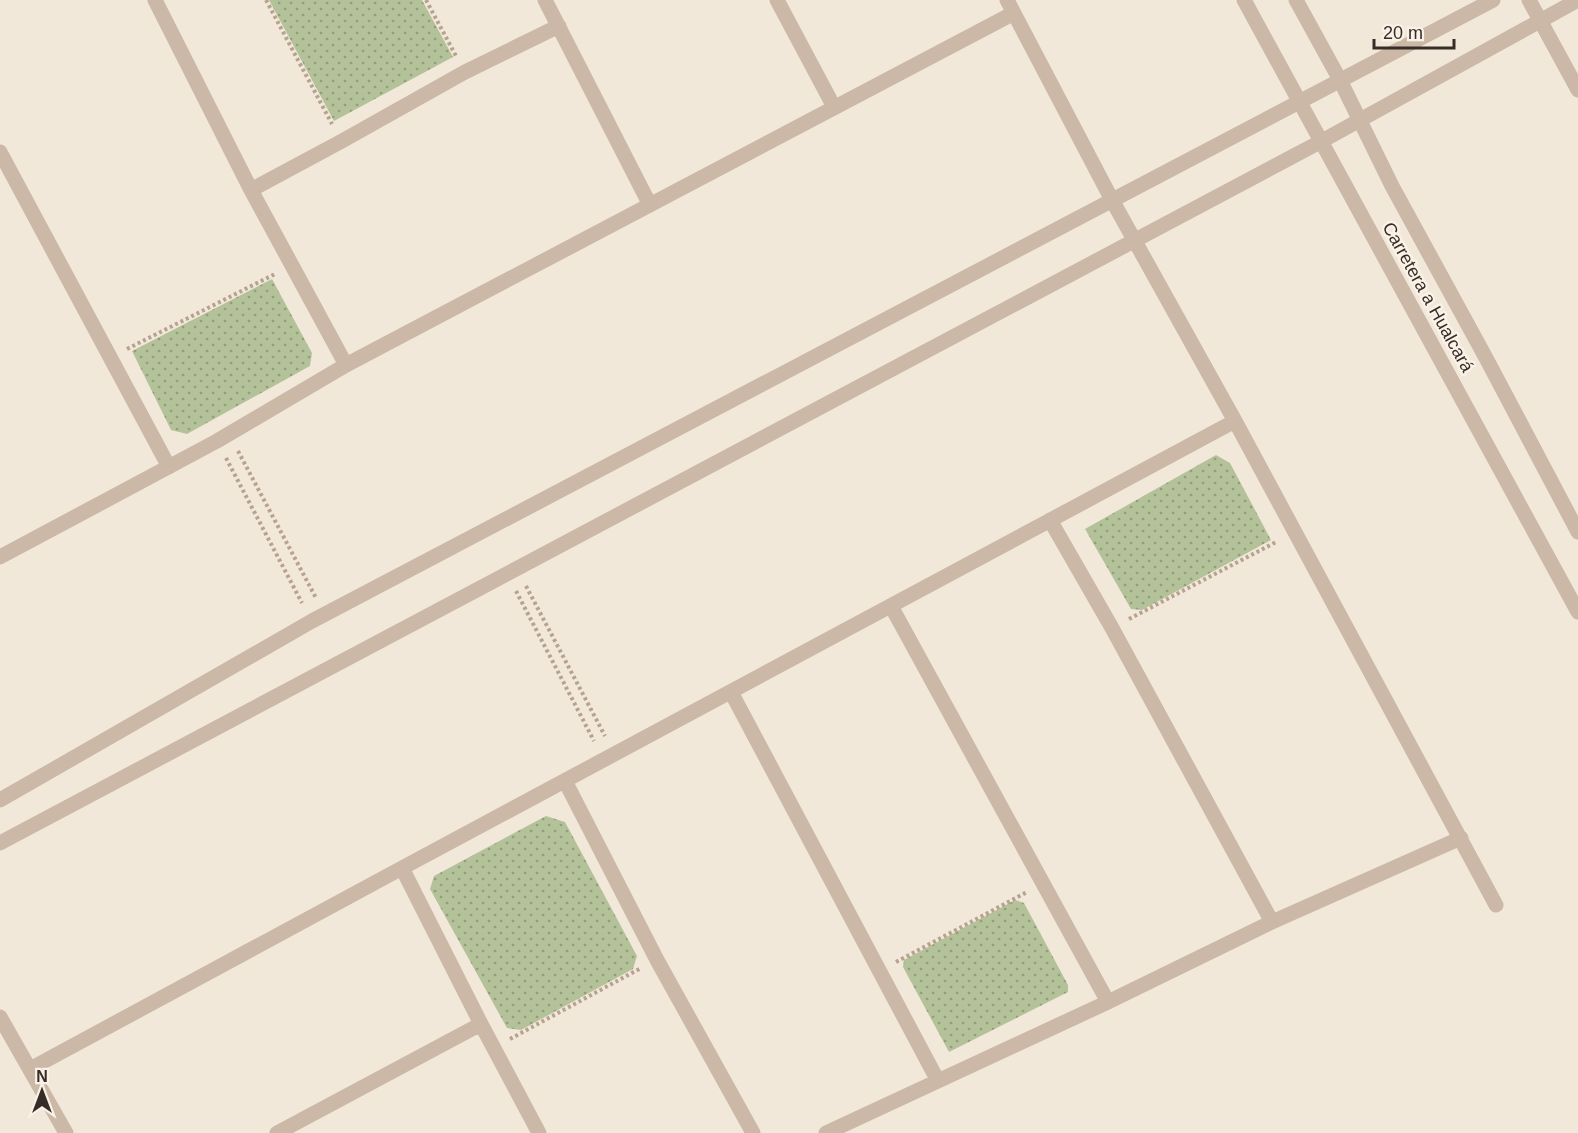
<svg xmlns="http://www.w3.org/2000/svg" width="1578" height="1133" font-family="Helvetica,sans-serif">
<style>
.park{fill:url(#park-dots)}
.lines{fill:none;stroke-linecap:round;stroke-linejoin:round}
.path{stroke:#b7a290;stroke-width:4;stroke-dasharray:3 3;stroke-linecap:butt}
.minor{stroke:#cbb8a6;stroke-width:15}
.tertiary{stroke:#cbb8a6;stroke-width:15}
.labels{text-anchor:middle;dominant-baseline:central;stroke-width:5;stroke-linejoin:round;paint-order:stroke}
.street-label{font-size:18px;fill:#372c27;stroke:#faf2e7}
</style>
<defs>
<pattern id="park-dots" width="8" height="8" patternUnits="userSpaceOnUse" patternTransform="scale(1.5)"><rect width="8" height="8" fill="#b4c29a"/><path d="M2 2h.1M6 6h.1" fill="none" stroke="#939e7e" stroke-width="1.8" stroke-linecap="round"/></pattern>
</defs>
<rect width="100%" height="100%" fill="#f2e8da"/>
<path class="park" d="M269,0H422L453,57L334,121Z
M272,279L312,353L310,366L187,434L171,430L132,351Z
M1216,455L1230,463L1271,540L1142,610L1131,609L1085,529Z
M546,816L565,822L637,956L633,969L521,1030L507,1028L430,889L434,876Z
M1015,900L1024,903L1068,985V992L949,1052L903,967L904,960Z"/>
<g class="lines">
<path class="path" d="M266,0L332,124
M426,0L456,56
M127,349L275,274
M238,451L316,598
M226,458L302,603
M526,586L605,736
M516,591L594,741
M1129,619L1276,542
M896,962L1027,892
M510,1039L641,968"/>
<path class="minor" d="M155,0L251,190L346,365
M545,0L650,205
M777,0L834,107
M1007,0L1112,200L1235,421L1496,905
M1529,0L1578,90
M0,152L169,467
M251,190L342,141L465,72L559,26
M1050,520L1112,628L1272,922
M0,557L217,441L346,365L1014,13
M891,606L1108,1002
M731,692L938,1081
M565,781L657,960L753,1133
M402,868L481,1024L539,1133
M0,1017L66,1133
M30,1069L402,868L1235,421
M277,1133L481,1024
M826,1133L1108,1002L1272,922L1461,838"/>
<path class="tertiary" d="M1244,0L1578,612
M1296,0L1340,80L1392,186L1486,358L1578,532
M0,800L312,621L1493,0
M0,843L1320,142L1578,0"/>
</g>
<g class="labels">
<g class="street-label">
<text transform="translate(1428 297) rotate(61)">Carretera a Hualcará</text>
</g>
</g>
<g transform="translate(42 1091)" stroke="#faf2e7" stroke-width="4.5" paint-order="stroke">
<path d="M0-4.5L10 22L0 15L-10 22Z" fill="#372c27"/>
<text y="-9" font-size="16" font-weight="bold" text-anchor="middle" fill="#372c27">N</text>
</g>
<path d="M1374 39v9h80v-9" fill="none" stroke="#372c27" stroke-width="3"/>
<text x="1383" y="39" font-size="18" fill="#372c27" stroke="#faf2e7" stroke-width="4.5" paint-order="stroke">20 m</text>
</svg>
